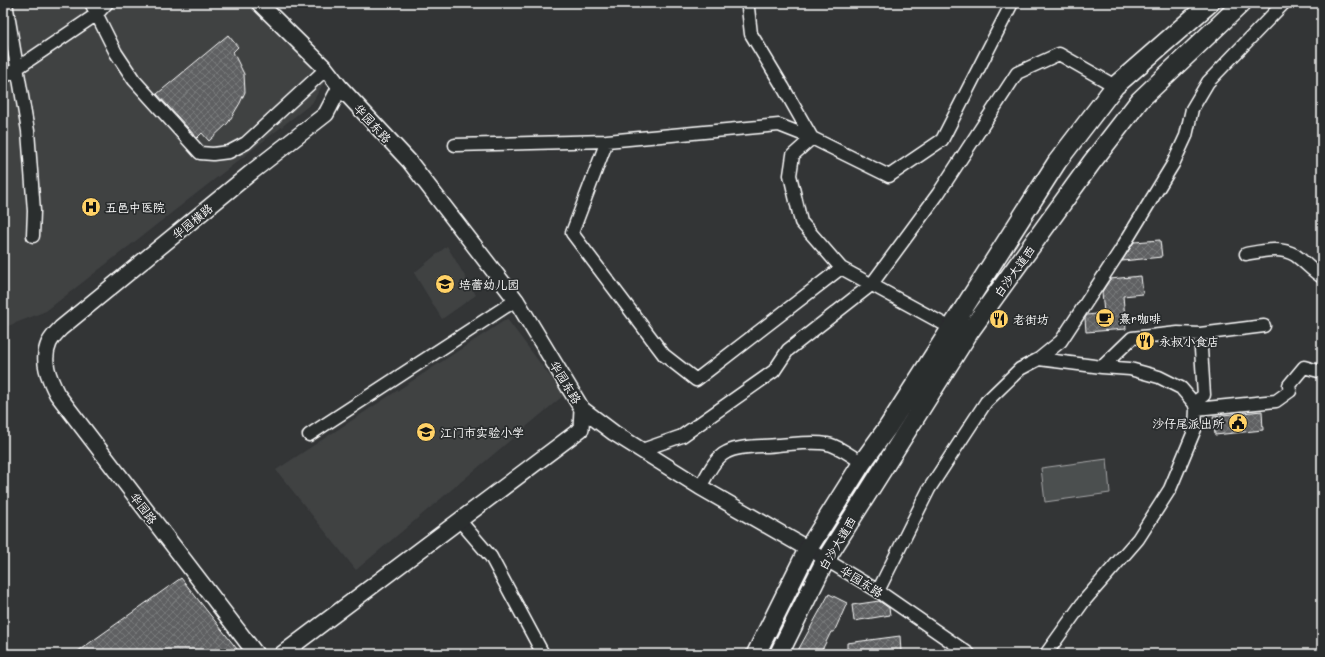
<svg xmlns="http://www.w3.org/2000/svg" width="1325" height="657" font-family="Mali,'LXGW WenKai TC',sans-serif">
<style>
.built{fill:#404243}
.green{fill:#4c4f50;stroke:#a6a7a8}
.building{fill:url(#building-cross-hatch);stroke:#fff}
.lines{fill:none;stroke-linecap:round;stroke-linejoin:round}
.minor-casing{stroke:#fff;stroke-width:15}
.tertiary-casing{stroke:#fff;stroke-width:18}
.secondary-casing{stroke:#fff;stroke-width:21}
.minor{stroke:#2a2d2e;stroke-width:12}
.tertiary{stroke:#2a2d2e;stroke-width:15}
.secondary{stroke:#2a2d2e;stroke-width:18}
.labels{text-anchor:middle;dominant-baseline:central;stroke-width:3.5;stroke-linejoin:round;paint-order:stroke}
.street-label{font-size:12px;fill:#fff;stroke:#2a2d2e}
.poi-label{font-size:12px;fill:#fff;stroke:#2a2d2e;text-anchor:start}
</style>
<defs>
<pattern id="building-cross-hatch" width="8" height="8" patternUnits="userSpaceOnUse"><rect width="8" height="8" fill="#5f6162"/><path d="M0 0l8 8M0 8l8-8" fill="none" stroke="#77797a"/></pattern>
</defs>
<rect width="100%" height="100%" fill="#333536"/>
<filter id="ink" filterUnits="userSpaceOnUse"><feTurbulence type="fractalNoise" baseFrequency=".025" numOctaves="2"/><feDisplacementMap in="SourceGraphic" scale="8" xChannelSelector="R" yChannelSelector="G"/><feConvolveMatrix kernelMatrix="1 2 1 2 8 2 1 2 1" color-interpolation-filters="sRGB"/></filter>
<g filter="url(#ink)">
<path class="built" d="M3,3H250L326,79L312,103L46,311L3,328Z
M447,246L476,295L442,319L414,273Z
M507,319L564,395L356,570L276,470Z"/>
<path class="green" d="M1107,459L1110,493L1045,502L1041,468Z"/>
<path class="building" d="M228,35L238,47L233,52L244,74L245,92L240,103L228,123L209,141L202,133L197,138L157,94Z
M1160,240L1162,257L1122,261L1134,242Z
M1141,276L1143,294L1123,296L1126,329L1086,332L1085,318L1087,315L1104,313L1102,292L1110,279Z
M1262,411L1263,430L1215,435L1213,416Z
M181,578L241,654H74Z
M829,594L847,603L834,632H831L820,654H796Z
M879,601L889,608L890,615L854,621L852,605Z
M900,636L901,652L886,654H847V643Z"/>
<g class="lines">
<defs>
<path id="minor" d="M6,3L28,131L34,211L33,236
M91,3L116,53L134,80L200,153L213,154L229,152L246,143L326,69
M748,3V8L751,34L783,87L812,138
M3,76L7,75L97,14L107,3
M812,138L793,155L790,175L801,222L841,268L696,380L664,355L572,233L607,141L779,125L812,138L889,176L942,140L1012,3
M455,145L607,141
M1246,254C1262,251 1280,246 1295,255C1305,262 1312,271 1322,277
M841,268L951,328
M1039,359L1102,367L1130,369L1159,377L1181,388L1194,403L1196,409L1195,429L1170,489L1138,539L1084,601L1046,654
M1102,367L1132,338L1178,333L1200,334
M1194,403L1204,395L1200,334L1264,326
M1196,409L1276,401L1290,391L1289,385L1304,367L1322,372
M309,435L516,300
M642,450L682,436L774,371L788,350L871,285L938,194L1017,73L1059,54L1115,86
M700,487C707,476 714,458 727,452C741,445 763,447 778,445C793,444 814,441 827,444C836,445 854,457 862,463
M460,521L491,557L543,654
M808,549L878,591L969,654
M878,591L929,489L986,402L1020,369L1039,359L1061,341L1120,251L1173,164L1186,136L1192,109L1208,82L1284,3"/>
<path id="tertiary" d="M259,3L326,69L340,87L409,161L516,300L582,409L614,433L700,487L808,549
M256,654L57,394C49,378 41,361 49,343C52,337 57,332 61,328L253,171L326,114L340,87
M282,654L581,429L582,409"/>
<path id="secondary" d="M756,654L808,549L862,463L888,427L1057,162L1115,86L1210,3
M779,654L826,559L970,331L1092,162L1140,100L1242,3"/>
</defs>
<use href="#minor" class="minor-casing"/>
<use href="#tertiary" class="tertiary-casing"/>
<use href="#secondary" class="secondary-casing"/>
<use href="#minor" class="minor"/>
<use href="#tertiary" class="tertiary"/>
<use href="#secondary" class="secondary"/>
</g>
</g>
<defs>
<symbol id="hospital-disc" viewBox="-11 -11 22 22"><circle r="9.5" fill="#ffd166" stroke="#2a2d2e"/><path d="M-5-5h3v3.5h4V-5h3V5h-3V1.5h-4V5h-3Z" fill="#111"/></symbol>
<symbol id="school-disc" viewBox="-11 -11 22 22"><circle r="9.5" fill="#ffd166" stroke="#2a2d2e"/><path d="M0-5L7-2L0 1L-7-2ZM-4 1L0 2.5L4 1V4Q0 6-4 4Z" fill="#111"/></symbol>
<symbol id="cafe-disc" viewBox="-11 -11 22 22"><circle r="9.5" fill="#ffd166" stroke="#2a2d2e"/><path d="M-5.5-4.5H6V0H3Q3 3.5 0 3.5H-2.5Q-5.5 3.5-5.5 0ZM3-3.2v2h1.7v-2ZM-6 4.5H4V6H-6Z" fill="#111"/></symbol>
<symbol id="restaurant-disc" viewBox="-11 -11 22 22"><circle r="9.5" fill="#ffd166" stroke="#2a2d2e"/><path d="M-5-6h1v4h1v-4h1v4h1v-4h1v5L-1.5 .5V6h-2V.5L-5-1ZM5-6V6H3V1.5H1.5Q1.5-4 5-6Z" fill="#111"/></symbol>
<symbol id="civic-disc" viewBox="-11 -11 22 22"><circle r="9.5" fill="#ffd166" stroke="#2a2d2e"/><path d="M-.6-6.5H3V-4.5H.6V-3L4-1V1h2V6H-6V1h2V-1L-.6-3ZM-1.2 2.5V6h2.4V2.5Z" fill="#111"/></symbol>
</defs>
<g fill-rule="evenodd">
<use href="#hospital-disc" x="80" y="196" width="22" height="22"/>
<use href="#school-disc" x="434" y="273" width="22" height="22"/>
<use href="#cafe-disc" x="1094" y="307" width="22" height="22"/>
<use href="#restaurant-disc" x="988" y="308" width="22" height="22"/>
<use href="#restaurant-disc" x="1134" y="330" width="22" height="22"/>
<use href="#civic-disc" x="1227" y="412" width="22" height="22"/>
<use href="#school-disc" x="415" y="421" width="22" height="22"/>
</g>
<g class="labels">
<g class="street-label">
<text transform="translate(373 123) rotate(47)">华园东路</text>
<text transform="translate(192 221) rotate(-39)">华园横路</text>
<text transform="translate(1014 271) rotate(-54)">白沙大道西</text>
<text transform="translate(566 382) rotate(59)">华园东路</text>
<text transform="translate(144 508) rotate(53)">华园路</text>
<text transform="translate(837 543) rotate(-59)">白沙大道西</text>
<text transform="translate(862 581) rotate(32)">华园东路</text>
</g>
<g class="poi-label">
<text x="105" y="207">五邑中医院</text>
<text x="459" y="284">培蕾幼儿园</text>
<text x="1119" y="318">熹r咖啡</text>
<text x="1013" y="319">老街坊</text>
<text x="1159" y="341">永叔小食店</text>
<text x="1224" y="423" text-anchor="end">沙仔尾派出所</text>
<text x="440" y="432">江门市实验小学</text>
</g>
</g>
<rect width="1325" height="657" fill="none" stroke="#2a2d2e" stroke-width="16"/>
<rect x="8" y="8" width="1309" height="641" fill="none" stroke="#fff" stroke-width="1.5" filter="url(#ink)"/>
</svg>
